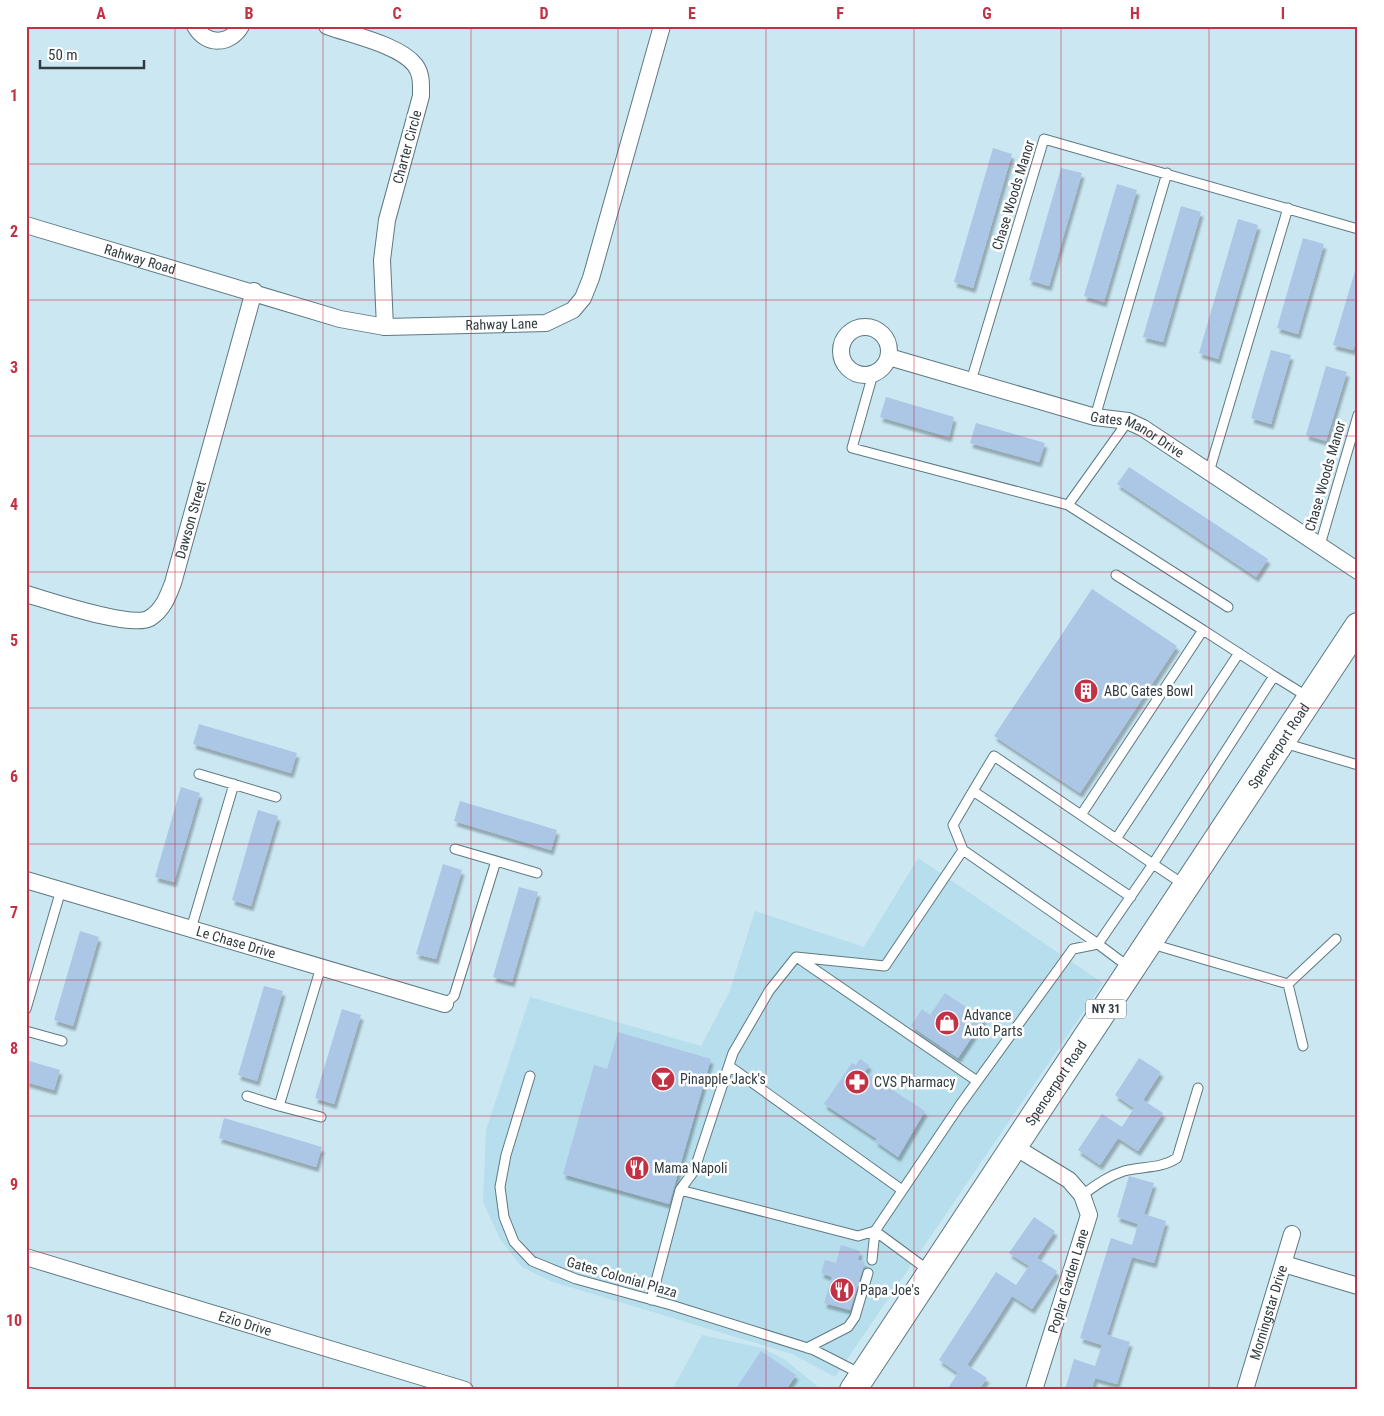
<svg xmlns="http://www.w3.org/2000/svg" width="1384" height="1416" font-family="'Roboto Condensed',sans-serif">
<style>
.built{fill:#b7deec}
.building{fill:#acc6e6;filter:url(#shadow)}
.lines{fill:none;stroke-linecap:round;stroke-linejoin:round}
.lane-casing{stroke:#5e7982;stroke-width:11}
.street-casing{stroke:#5e7982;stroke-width:18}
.primary-casing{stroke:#5e7982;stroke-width:28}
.lane{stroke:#fff;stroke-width:9}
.street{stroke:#fff;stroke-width:16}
.primary{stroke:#fff;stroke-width:26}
.grid{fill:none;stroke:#c33244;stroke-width:1;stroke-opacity:0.55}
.labels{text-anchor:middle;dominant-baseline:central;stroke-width:5;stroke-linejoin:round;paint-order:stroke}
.shield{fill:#fff;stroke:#6f767a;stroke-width:1}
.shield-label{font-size:12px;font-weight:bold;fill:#313c41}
.street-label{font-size:14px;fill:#313c41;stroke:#fff}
.poi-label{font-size:14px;fill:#313c41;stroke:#fff;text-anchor:start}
.neatline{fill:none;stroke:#c33244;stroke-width:2}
.grid-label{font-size:16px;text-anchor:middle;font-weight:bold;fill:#c33244}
</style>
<defs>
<filter id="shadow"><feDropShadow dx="2.5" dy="5" stdDeviation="1" flood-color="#0004"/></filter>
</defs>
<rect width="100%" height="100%" fill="#cae7f2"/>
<path class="built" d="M918,858L1103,983L835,1377L792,1354L553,1282L522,1267L500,1239L483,1202L486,1130L530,997L701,1046L729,993L755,911L864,947Z
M702,1335L762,1348L784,1359L822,1390H672Z"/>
<path class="building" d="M993,148L1012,154L973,288L954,282Z
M1061,168L1082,173L1049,286L1029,280Z
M1117,184L1137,190L1104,302L1084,296Z
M1181,206L1201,212L1163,342L1143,337Z
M1238,219L1258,225L1218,359L1199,353Z
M1303,238L1324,244L1298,334L1277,328Z
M1355,271H1358V334L1353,350L1333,345Z
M1271,350L1291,355L1271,424L1251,418Z
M1326,366L1347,372L1326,441L1306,435Z
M886,397L954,417L949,437L880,417Z
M976,423L1045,443L1039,462L970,443Z
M1129,467L1268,559L1256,577L1117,484Z
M1092,589L1177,646L1080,793L994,736Z
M199,724L297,753L291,773L193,744Z
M181,787L200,793L174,882L155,877Z
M460,801L557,830L551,850L454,821Z
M258,810L278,816L251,906L232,900Z
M443,864L462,870L436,959L416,954Z
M519,887L538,892L512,982L493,977Z
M80,931L99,937L73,1026L54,1020Z
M264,986L283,991L257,1081L238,1075Z
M945,993L984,1019L958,1058L911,1026L922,1009L930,1015Z
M342,1009L361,1015L334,1104L315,1098Z
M618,1032L711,1059L669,1204L563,1174L594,1065L607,1069Z
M1139,1058L1161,1072L1143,1100L1163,1113L1138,1151L1118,1138L1100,1165L1078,1150L1102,1114L1122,1127L1134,1108L1115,1095Z
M860,1059L869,1065L865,1072L925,1111L898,1157L875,1141L877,1139L824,1104L852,1063L856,1065Z
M26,1060L60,1070L54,1090L26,1082Z
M224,1118L322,1147L316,1167L219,1138Z
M1129,1176L1154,1183L1144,1214L1166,1221L1154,1263L1132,1257L1122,1288L1107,1335L1130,1342L1117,1384L1095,1378L1092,1390H1065L1074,1359L1095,1366L1102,1345L1080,1338L1111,1238L1132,1245L1138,1224L1117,1217Z
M1034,1217L1055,1231L1037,1258L1057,1271L1032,1309L1012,1296L989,1332L967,1365L987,1378L979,1390H947L958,1373L939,1360L996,1272L1016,1285L1029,1266L1009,1253Z
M841,1245L860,1251L858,1260L865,1262L850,1310L824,1303L832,1277L821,1273L825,1260L836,1263Z
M761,1351L796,1375L786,1390H735Z"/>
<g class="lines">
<defs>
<path id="lane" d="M873,374L852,448L1068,505
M971,381L1044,139L1358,229
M1095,417L1167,173
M1128,421L1068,505L1228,607
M1209,472L1288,208
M1320,545L1358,415
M1116,575L1203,630
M1284,743L1358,765
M199,774L276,797
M1081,815L994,756L973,791L1131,897
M1116,839L1239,653
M455,849L537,873
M963,850L953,825L973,791
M1183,884L1153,864L1274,676L1308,697
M191,929L234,784
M1152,944L1288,984L1336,939
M798,958L977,1081
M1130,968L1098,944L1153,864L1081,815L1203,630L1274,676
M1288,984L1303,1046
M445,1004L454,996L496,861
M26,1009L61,890
M26,1031L62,1041
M729,1066L902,1190
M530,1076L506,1155L500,1187L504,1217L514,1242L532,1261L576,1279L671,1305L814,1350L861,1374
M247,1096L279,1106L321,967
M279,1106L321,1117
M680,1190L694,1171L733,1053L769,991L796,957L885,966L963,850L1098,944
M1082,1195C1095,1186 1108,1176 1124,1171C1142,1166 1161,1169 1177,1158L1198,1088
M928,1270L875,1231L960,1105L1073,949L1098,944
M651,1300L680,1190L858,1236L875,1231L872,1260
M807,1348L848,1327L855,1317L868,1273"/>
<g id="street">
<path d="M195,26C206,46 230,45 241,26"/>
<path d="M327,26C351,35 400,45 415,65C422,74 421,85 421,96L387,220L382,260L385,327"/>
<path id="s1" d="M26,225L340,319L385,327L546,323L573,310L583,298L591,278L662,26"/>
<circle cx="865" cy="351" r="24"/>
<path id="s2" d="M889,357L1095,417L1128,421L1143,428L1358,571"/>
<path id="s3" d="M26,594C50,601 132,629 150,618C163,610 168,596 173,583L254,291"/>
<path id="s4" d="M26,880L445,1004"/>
<path d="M1015,1147L1069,1180L1082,1195L1089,1215L1034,1390"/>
<path id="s5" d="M26,1257L465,1390"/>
<path d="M1284,1264L1358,1286"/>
<path id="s6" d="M1245,1390L1292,1234"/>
</g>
<g id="primary">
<path id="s7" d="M853,1390L1358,626"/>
</g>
</defs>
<use href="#lane" class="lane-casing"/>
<use href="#street" class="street-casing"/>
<use href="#primary" class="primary-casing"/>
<use href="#lane" class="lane"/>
<use href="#street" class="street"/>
<use href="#primary" class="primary"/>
</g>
<path class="grid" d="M175,26V1390M323,26V1390M471,26V1390M618,26V1390M766,26V1390M914,26V1390M1061,26V1390M1209,26V1390M26,164H1358M26,300H1358M26,436H1358M26,572H1358M26,708H1358M26,844H1358M26,980H1358M26,1116H1358M26,1252H1358"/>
<defs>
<symbol id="building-disc" viewBox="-11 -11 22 22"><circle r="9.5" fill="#c33244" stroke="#fff"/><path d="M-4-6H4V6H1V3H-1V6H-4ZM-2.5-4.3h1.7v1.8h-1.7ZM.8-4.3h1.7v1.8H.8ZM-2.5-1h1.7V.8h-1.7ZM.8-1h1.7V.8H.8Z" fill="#fff"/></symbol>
<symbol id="shop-disc" viewBox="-11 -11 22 22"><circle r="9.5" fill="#c33244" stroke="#fff"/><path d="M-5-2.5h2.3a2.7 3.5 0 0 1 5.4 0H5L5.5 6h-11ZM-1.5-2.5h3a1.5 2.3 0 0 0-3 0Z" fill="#fff"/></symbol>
<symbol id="bar-disc" viewBox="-11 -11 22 22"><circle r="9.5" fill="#c33244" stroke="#fff"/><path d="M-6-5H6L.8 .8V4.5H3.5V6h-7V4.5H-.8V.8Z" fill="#fff"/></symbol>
<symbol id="pharmacy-disc" viewBox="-11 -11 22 22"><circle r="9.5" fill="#c33244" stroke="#fff"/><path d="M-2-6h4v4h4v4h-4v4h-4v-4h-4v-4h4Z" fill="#fff"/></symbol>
<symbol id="restaurant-disc" viewBox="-11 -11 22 22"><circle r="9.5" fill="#c33244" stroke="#fff"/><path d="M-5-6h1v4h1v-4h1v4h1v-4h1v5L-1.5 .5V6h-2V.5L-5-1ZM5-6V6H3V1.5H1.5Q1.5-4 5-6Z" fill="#fff"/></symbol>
</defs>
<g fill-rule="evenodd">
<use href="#building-disc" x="1072" y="677" width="28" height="28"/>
<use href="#shop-disc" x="933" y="1009" width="28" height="28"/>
<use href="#bar-disc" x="649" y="1065" width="28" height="28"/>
<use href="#pharmacy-disc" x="843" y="1068" width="28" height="28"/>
<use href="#restaurant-disc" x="623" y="1154" width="28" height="28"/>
<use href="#restaurant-disc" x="828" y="1276" width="28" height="28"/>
</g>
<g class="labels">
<rect class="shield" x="1086" y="999.5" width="40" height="19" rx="4"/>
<g class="shield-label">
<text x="1106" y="1009">NY 31</text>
</g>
<g class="street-label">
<text transform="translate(407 147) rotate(-75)">Charter Circle</text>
<text transform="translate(1013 195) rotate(-73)">Chase Woods Manor</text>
<text stroke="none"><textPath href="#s1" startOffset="119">Rahway Road</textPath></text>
<text stroke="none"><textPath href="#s1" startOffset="490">Rahway Lane</textPath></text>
<text stroke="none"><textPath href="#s2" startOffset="261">Gates Manor Drive</textPath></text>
<text transform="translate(1325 476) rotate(-74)">Chase Woods Manor</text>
<text stroke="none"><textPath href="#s3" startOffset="236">Dawson Street</textPath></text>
<text stroke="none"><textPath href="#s7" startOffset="772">Spencerport Road</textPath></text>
<text stroke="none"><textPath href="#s4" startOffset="219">Le Chase Drive</textPath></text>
<text stroke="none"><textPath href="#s7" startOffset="368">Spencerport Road</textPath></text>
<text transform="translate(622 1277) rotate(16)">Gates Colonial Plaza</text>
<text transform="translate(1068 1281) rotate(-73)">Poplar Garden Lane</text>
<text stroke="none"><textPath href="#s6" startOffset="81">Morningstar Drive</textPath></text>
<text stroke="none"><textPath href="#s5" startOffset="229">Ezio Drive</textPath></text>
</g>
<g class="poi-label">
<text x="1104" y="691">ABC Gates Bowl</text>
<text x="964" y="1015">Advance<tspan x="964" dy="16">Auto Parts</tspan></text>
<text x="680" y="1079">Pinapple Jack's</text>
<text x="874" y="1082">CVS Pharmacy</text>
<text x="654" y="1168">Mama Napoli</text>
<text x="860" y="1290">Papa Joe's</text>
</g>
</g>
<rect width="1384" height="1416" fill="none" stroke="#ffffff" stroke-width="55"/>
<path d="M40 60v8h104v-8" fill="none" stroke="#313c41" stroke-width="2.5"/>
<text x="48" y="60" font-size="15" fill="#313c41" stroke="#ffffff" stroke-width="4" paint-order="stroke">50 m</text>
<rect x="28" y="28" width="1328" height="1360" class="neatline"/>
<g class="grid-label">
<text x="101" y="19">A</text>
<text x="249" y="19">B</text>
<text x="397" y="19">C</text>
<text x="544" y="19">D</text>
<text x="692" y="19">E</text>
<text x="840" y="19">F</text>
<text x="987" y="19">G</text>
<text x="1135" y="19">H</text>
<text x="1283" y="19">I</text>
<text x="14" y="101">1</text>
<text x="14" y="237">2</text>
<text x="14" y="373">3</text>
<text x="14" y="510">4</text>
<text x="14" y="646">5</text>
<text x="14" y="782">6</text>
<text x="14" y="918">7</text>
<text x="14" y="1054">8</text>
<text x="14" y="1190">9</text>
<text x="14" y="1326">10</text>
</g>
</svg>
